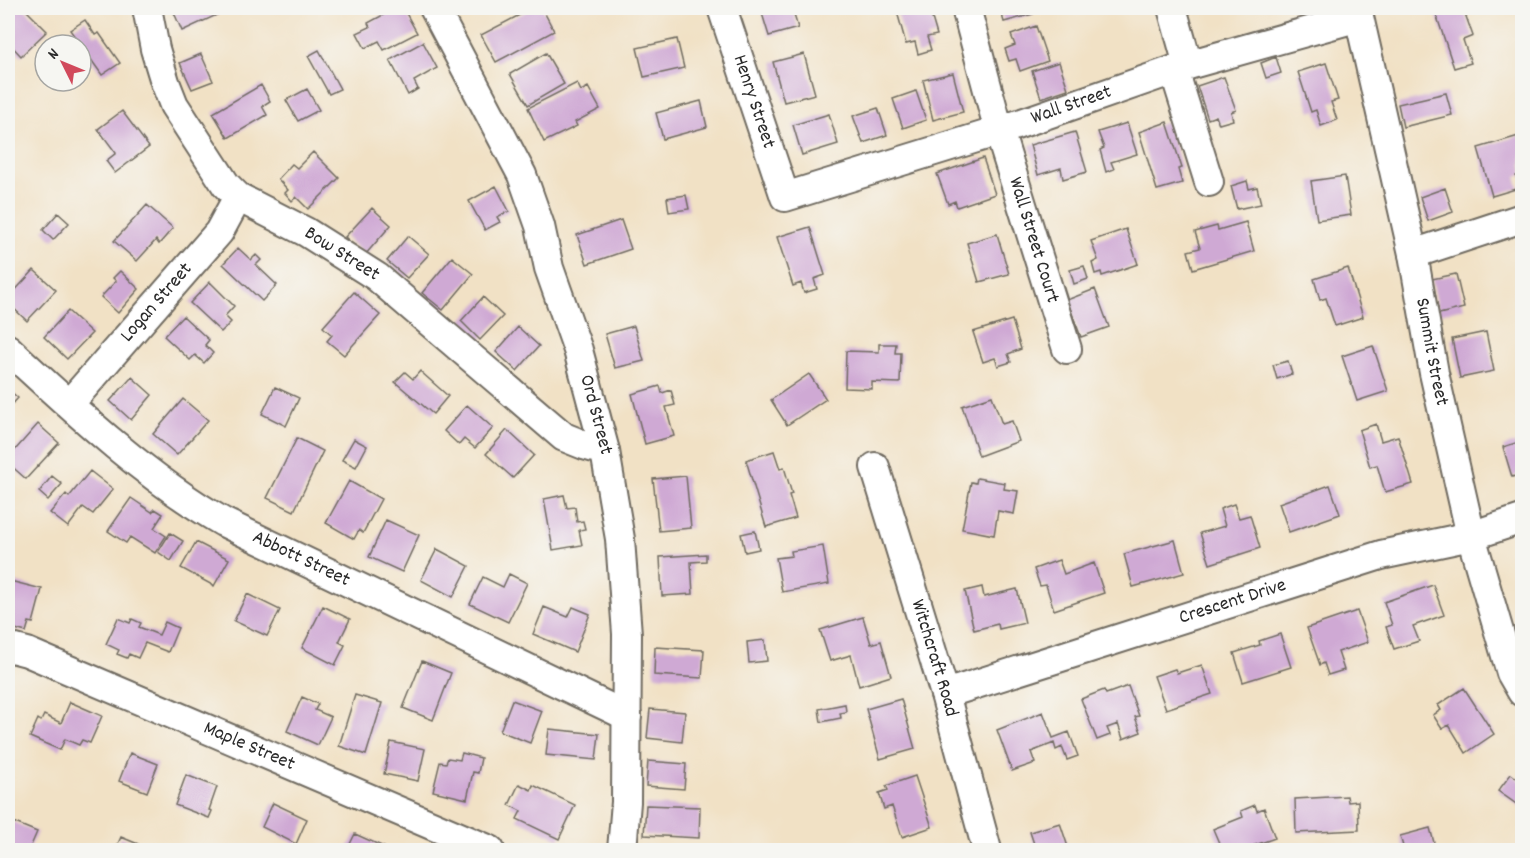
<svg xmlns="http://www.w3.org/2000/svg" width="1530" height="858" font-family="Dekko,sans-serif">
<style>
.building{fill:#cfa9d4}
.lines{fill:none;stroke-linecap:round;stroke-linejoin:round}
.minor-casing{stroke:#706b61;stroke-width:32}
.minor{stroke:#fff;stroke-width:28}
.labels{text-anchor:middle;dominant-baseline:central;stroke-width:6;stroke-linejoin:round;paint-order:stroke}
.street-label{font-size:20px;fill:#2b2b2b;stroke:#f6f6f2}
</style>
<rect width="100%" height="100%" fill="#f6f6f2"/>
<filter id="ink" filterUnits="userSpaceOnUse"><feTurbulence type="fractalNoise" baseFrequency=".0167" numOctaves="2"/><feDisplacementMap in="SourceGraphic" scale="12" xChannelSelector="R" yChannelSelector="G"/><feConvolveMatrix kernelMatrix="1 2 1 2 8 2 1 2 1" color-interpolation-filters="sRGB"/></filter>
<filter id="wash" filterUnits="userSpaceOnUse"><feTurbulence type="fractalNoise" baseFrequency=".008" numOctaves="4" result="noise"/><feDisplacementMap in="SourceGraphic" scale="24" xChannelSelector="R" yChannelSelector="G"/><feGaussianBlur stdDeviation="1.35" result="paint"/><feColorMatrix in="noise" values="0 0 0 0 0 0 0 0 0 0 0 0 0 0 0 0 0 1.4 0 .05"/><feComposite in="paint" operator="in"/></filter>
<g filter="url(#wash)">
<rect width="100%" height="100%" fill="#f1e1c5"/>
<g id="blocks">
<path class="building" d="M8,8H24L47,31L21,56L8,42Z
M172,8H216L219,14L182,31Z
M396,8H403L417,33L384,50L379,41L365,48L357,33L370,27L368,23Z
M533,8H542L554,31L496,62L481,35Z
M754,8H792L798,28L769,36L761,10L756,11Z
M896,8H929L937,35L927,37L931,50L918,54L915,42L906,44Z
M1000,8H1031L1033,14L1004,22Z
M1446,8H1463L1473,36L1463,40L1471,63L1454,68L1435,11Z
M85,20L95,35L99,33L120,63L102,75L70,30Z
M1036,26L1048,61L1020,71L1016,59L1009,61L1005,49L1015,45L1011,35Z
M677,39L684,68L644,77L637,48Z
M423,42L437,68L414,81L418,89L408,95L390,60Z
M319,50L340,89L329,94L308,56Z
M546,53L564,84L528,105L510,74Z
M201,54L213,81L192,89L180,63Z
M804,54L815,94L784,102L773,62Z
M1276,57L1281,73L1266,78L1261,63Z
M1059,62L1068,89L1041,98L1032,71Z
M1326,63L1338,100L1331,102L1337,120L1321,126L1316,110L1311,112L1298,72Z
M953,73L963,112L933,120L923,80Z
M1224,77L1236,110L1231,112L1233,120L1219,124L1216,116L1208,119L1197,86Z
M577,83L581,91L588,87L600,109L575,122L577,126L544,142L528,108Z
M261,85L270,101L262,106L267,115L228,138L213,113Z
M307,89L319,110L298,121L286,100Z
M916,91L926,120L903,128L893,99Z
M1446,93L1452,115L1403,127L1398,104Z
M701,101L707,127L663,139L656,113Z
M878,108L887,135L863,143L853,116Z
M122,111L149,147L115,173L106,161L116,153L98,129Z
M829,114L838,144L802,155L793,125Z
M1167,122L1182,168L1178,169L1182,183L1157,190L1139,132Z
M1127,123L1137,154L1111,162L1114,169L1106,172L1100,150L1104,148L1098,132Z
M1075,132L1087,172L1063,179L1061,168L1038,175L1030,145Z
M1522,135V174L1516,176L1519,188L1492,196L1478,148Z
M313,152L339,178L308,209L296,197L292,201L285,193L288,190L278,179L292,164L297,168Z
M983,158L995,194L957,207L955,201L948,204L937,174Z
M1345,176L1351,215L1317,220L1311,181Z
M1247,181L1249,189L1257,187L1261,204L1237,209L1231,186Z
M496,186L509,211L497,217L500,222L485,230L469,201Z
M1445,188L1453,212L1428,221L1420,197Z
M686,195L689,209L669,212L667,198Z
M147,205L173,228L159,244L156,240L137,261L114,241Z
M372,208L391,225L365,255L345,237Z
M58,213L69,223L53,240L43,230Z
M621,220L631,249L587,264L577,235Z
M1246,222L1254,251L1193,269L1188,251L1200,248L1195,232L1217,226L1218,230Z
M810,227L825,275L814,279L817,289L804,293L801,283L793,286L777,237Z
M1126,229L1138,264L1102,276L1101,272L1095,274L1092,263L1098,260L1091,241Z
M997,234L1009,274L979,282L967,243Z
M408,236L429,254L407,278L387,261Z
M238,248L251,260L256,255L261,260L256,265L277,285L262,301L223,264Z
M452,257L473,274L443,310L422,293Z
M1084,266L1088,279L1074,284L1070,270Z
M1348,268L1363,317L1335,326L1326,298L1320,300L1314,279Z
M34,270L56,290L27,321L8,303V298Z
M120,271L139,289L118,313L101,297L116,281L113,278Z
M1456,274L1464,308L1439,314L1432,279Z
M210,282L234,306L225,316L231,322L221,332L190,303Z
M1095,289L1109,327L1081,337L1067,300Z
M354,292L380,315L344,355L327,341L332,335L323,327Z
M483,297L503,316L480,340L461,321Z
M68,311L92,333L67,359L44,337Z
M183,316L209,340L205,345L213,353L204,363L195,355L190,360L164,336Z
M1012,320L1021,349L1008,354L1011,362L998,366L995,358L983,362L973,332Z
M634,326L644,361L615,368L605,334Z
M518,327L539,346L517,371L496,352Z
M1486,332L1494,371L1460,378L1452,339Z
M879,344H896L895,353H901L900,383L872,382V389L845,388L846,351L879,352Z
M1373,346L1388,391L1357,401L1342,356Z
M1288,361L1292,374L1277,379L1273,365Z
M420,371L448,396L433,414L395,382L405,372L413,379Z
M809,374L826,399L787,425L771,400Z
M132,377L152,395L131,420L110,401Z
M660,386L662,393L671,390L675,405L666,407L674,436L645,444L632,394Z
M275,387L299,398L286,426L262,414Z
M8,389L18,398L8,409Z
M992,396L1002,424L1012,421L1019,441L979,456L962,406Z
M183,399L208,420L177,455L153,434Z
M467,405L493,428L475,448L464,439L459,445L444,431Z
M38,424L59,443L26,479L8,463V458Z
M1376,424L1381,441L1398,436L1413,484L1385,492L1377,465L1370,467L1359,430Z
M507,430L534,455L513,478L486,454Z
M297,438L323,451L294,511L267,498Z
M354,439L367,446L356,467L342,460Z
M1522,441V474L1512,477L1503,447Z
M774,451L780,469L784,467L792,494L789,495L796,518L766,527L746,460Z
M90,471L113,489L93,514L83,507L68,527L50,513L66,494L69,497Z
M52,476L62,484L48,500L39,492Z
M686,476L691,528L659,531L653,479Z
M977,478L1005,483L1004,489L1018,491L1014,514L998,511L994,535L962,529L971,482L976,483Z
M349,481L381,499L363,533L359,530L354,539L326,523Z
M1330,485L1340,514L1289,532L1279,503Z
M564,495L567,508L575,507L577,522L583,521L585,529L579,530L582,545L553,550L544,499Z
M131,498L152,512L155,509L163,514L154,528L166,536L155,553L130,537L126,543L108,531Z
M1234,504L1239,518L1250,515L1260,548L1210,564L1200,533L1225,526L1220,509Z
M386,520L419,535L402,572L369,557Z
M755,531L759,549L745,552L741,534Z
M170,533L183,541L171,561L158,552Z
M1175,540L1184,573L1133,587L1124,554Z
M196,542L229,559L214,586L181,568Z
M823,546L829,584L782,592L776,558L792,556L791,551Z
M437,549L469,566L453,597L421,580Z
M706,554V561L691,562L693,594L662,596L660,557Z
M1059,560L1064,574L1094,563L1104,593L1054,610L1046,585L1040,586L1034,569Z
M509,574L527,583L508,622L470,604L483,577L503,587Z
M10,581L42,589L33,623L29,622L26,632L8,627V593Z
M1433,585L1444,615L1413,626L1419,641L1394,649L1386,627L1392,625L1384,602Z
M982,587L984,597L1017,589L1025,623L999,629L998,624L974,630L965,591Z
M247,594L280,610L267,636L234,621Z
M323,606L350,619L339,642L345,645L335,665L302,648Z
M544,607L568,617L573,607L590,614L575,652L533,634Z
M1357,611L1368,642L1338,652L1344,670L1328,675L1324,663L1320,665L1307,628Z
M863,617L871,644L881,641L891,676L859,686L851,655L830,661L820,630Z
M118,618L130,623L132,619L141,623L139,627L159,635L165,622L178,628L168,652L145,643L138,658L129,654L127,658L117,654L119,650L106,644Z
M1280,634L1291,667L1243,682L1234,653L1260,645L1259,641Z
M765,640L767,661L749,663L747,642Z
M655,647L704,650L702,678L654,675Z
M422,661L451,673L433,720L403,708Z
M1202,665L1212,694L1166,709L1154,676L1175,669L1177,673Z
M1128,686L1139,716L1135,717L1141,732L1123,739L1118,724L1107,728L1110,735L1097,740L1081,699L1104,690L1106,694Z
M1464,688L1494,734L1466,753L1449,725L1442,729L1433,715L1441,710L1438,705Z
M355,695L382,703L366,755L339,746Z
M302,697L318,704L315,710L331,717L318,745L287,731Z
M901,699L915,749L880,759L866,709Z
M512,700L542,711L530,743L500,731Z
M70,702L102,716L90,743L82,740L79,745L65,739L60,750L30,737L38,719L41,721L44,715L61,723Z
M845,704L846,712L840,713L841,718L821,722L819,709Z
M650,709L685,712L682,742L647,738Z
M1043,712L1053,738L1069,732L1078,756L1067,760L1062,747L1056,750L1054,743L1031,752L1035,763L1012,771L997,730Z
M549,729L599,734L596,760L546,755Z
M391,742L425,749L418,781L384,774Z
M130,753L158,764L147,792L119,781Z
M462,753L481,758L478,773L473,772L467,799L433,791L440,762L446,763L448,758L460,760Z
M648,761L686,764L684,789L646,786Z
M1511,774L1522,782V808L1498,791Z
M186,775L217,787L209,810L212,811L209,818L175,805Z
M915,776L932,827L902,837L892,806L884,809L879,793L888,790L886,786Z
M519,784L531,790L533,785L575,805L559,839L517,819L521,811L509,805Z
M1347,796L1348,802L1358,801L1359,830L1296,833L1295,799Z
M273,803L307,819L296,844L262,827Z
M646,805L700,807L699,838L644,835Z
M1255,805L1257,811L1264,808L1275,838L1247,848L1248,850H1222L1213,829L1243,817L1241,811Z
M8,820L37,832L30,848L35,850H8Z
M1060,823L1069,850H1036L1030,832Z
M1430,828L1436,850H1404L1400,836Z
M355,834L384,847L382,850H347Z
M121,837L138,844L135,850H115Z
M644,846L670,849V850H644Z"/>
</g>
</g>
<g filter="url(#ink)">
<use href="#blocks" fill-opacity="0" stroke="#706b61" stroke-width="1.5"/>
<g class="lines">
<defs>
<g id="minor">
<path id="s1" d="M147,8L155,49L165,82L174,105L226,185L238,197L306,232L377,277L564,437L584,445L605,451"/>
<path id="s2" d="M434,8L522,175L540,226L549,268L578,350L605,451L620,539L627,634L626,802L622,850"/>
<path id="s3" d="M722,8L785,197L999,131L1188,65L1359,17"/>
<path id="s4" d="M966,8L999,131L1067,349"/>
<path d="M1172,8L1188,65"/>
<path id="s5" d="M1357,8L1413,254L1434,373L1471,536L1511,673L1522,692"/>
<path d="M1174,70L1209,182"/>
<path d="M1413,254L1522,218"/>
<path id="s6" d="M8,349C74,410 145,477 223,522L627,716"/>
<path id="s7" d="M69,404L219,232L238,197"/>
<path id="s8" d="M875,467L945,694L987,850"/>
<path id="s9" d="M8,647L27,652L490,850"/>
<path id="s10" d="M945,694L1381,555L1471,536L1522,519"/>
</g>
</defs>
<use href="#minor" class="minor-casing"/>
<use href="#minor" class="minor"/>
</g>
</g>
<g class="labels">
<g class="street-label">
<text stroke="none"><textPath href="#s3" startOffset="99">Henry Street</textPath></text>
<text stroke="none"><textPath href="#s3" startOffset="500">Wall Street</textPath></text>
<text stroke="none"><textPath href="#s4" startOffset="242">Wall Street Court</textPath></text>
<text stroke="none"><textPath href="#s1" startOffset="332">Bow Street</textPath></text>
<text stroke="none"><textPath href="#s7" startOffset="134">Logan Street</textPath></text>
<text stroke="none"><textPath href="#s5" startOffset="352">Summit Street</textPath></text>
<text stroke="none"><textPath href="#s2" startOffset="440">Ord Street</textPath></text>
<text stroke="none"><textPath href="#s6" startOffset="363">Abbott Street</textPath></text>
<text stroke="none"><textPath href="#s10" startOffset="302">Crescent Drive</textPath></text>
<text stroke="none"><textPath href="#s8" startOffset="200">Witchcraft Road</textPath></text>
<text stroke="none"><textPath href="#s9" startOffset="261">Maple Street</textPath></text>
</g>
</g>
<rect width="1530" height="858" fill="none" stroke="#f6f6f2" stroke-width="30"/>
<g transform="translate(63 63) rotate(313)"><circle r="28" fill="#f6f6f2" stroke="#a5a5a2" stroke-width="1.5"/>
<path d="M0-4.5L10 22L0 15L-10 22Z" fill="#d1495b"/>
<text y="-9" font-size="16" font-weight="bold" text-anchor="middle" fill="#2b2b2b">N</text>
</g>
</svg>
